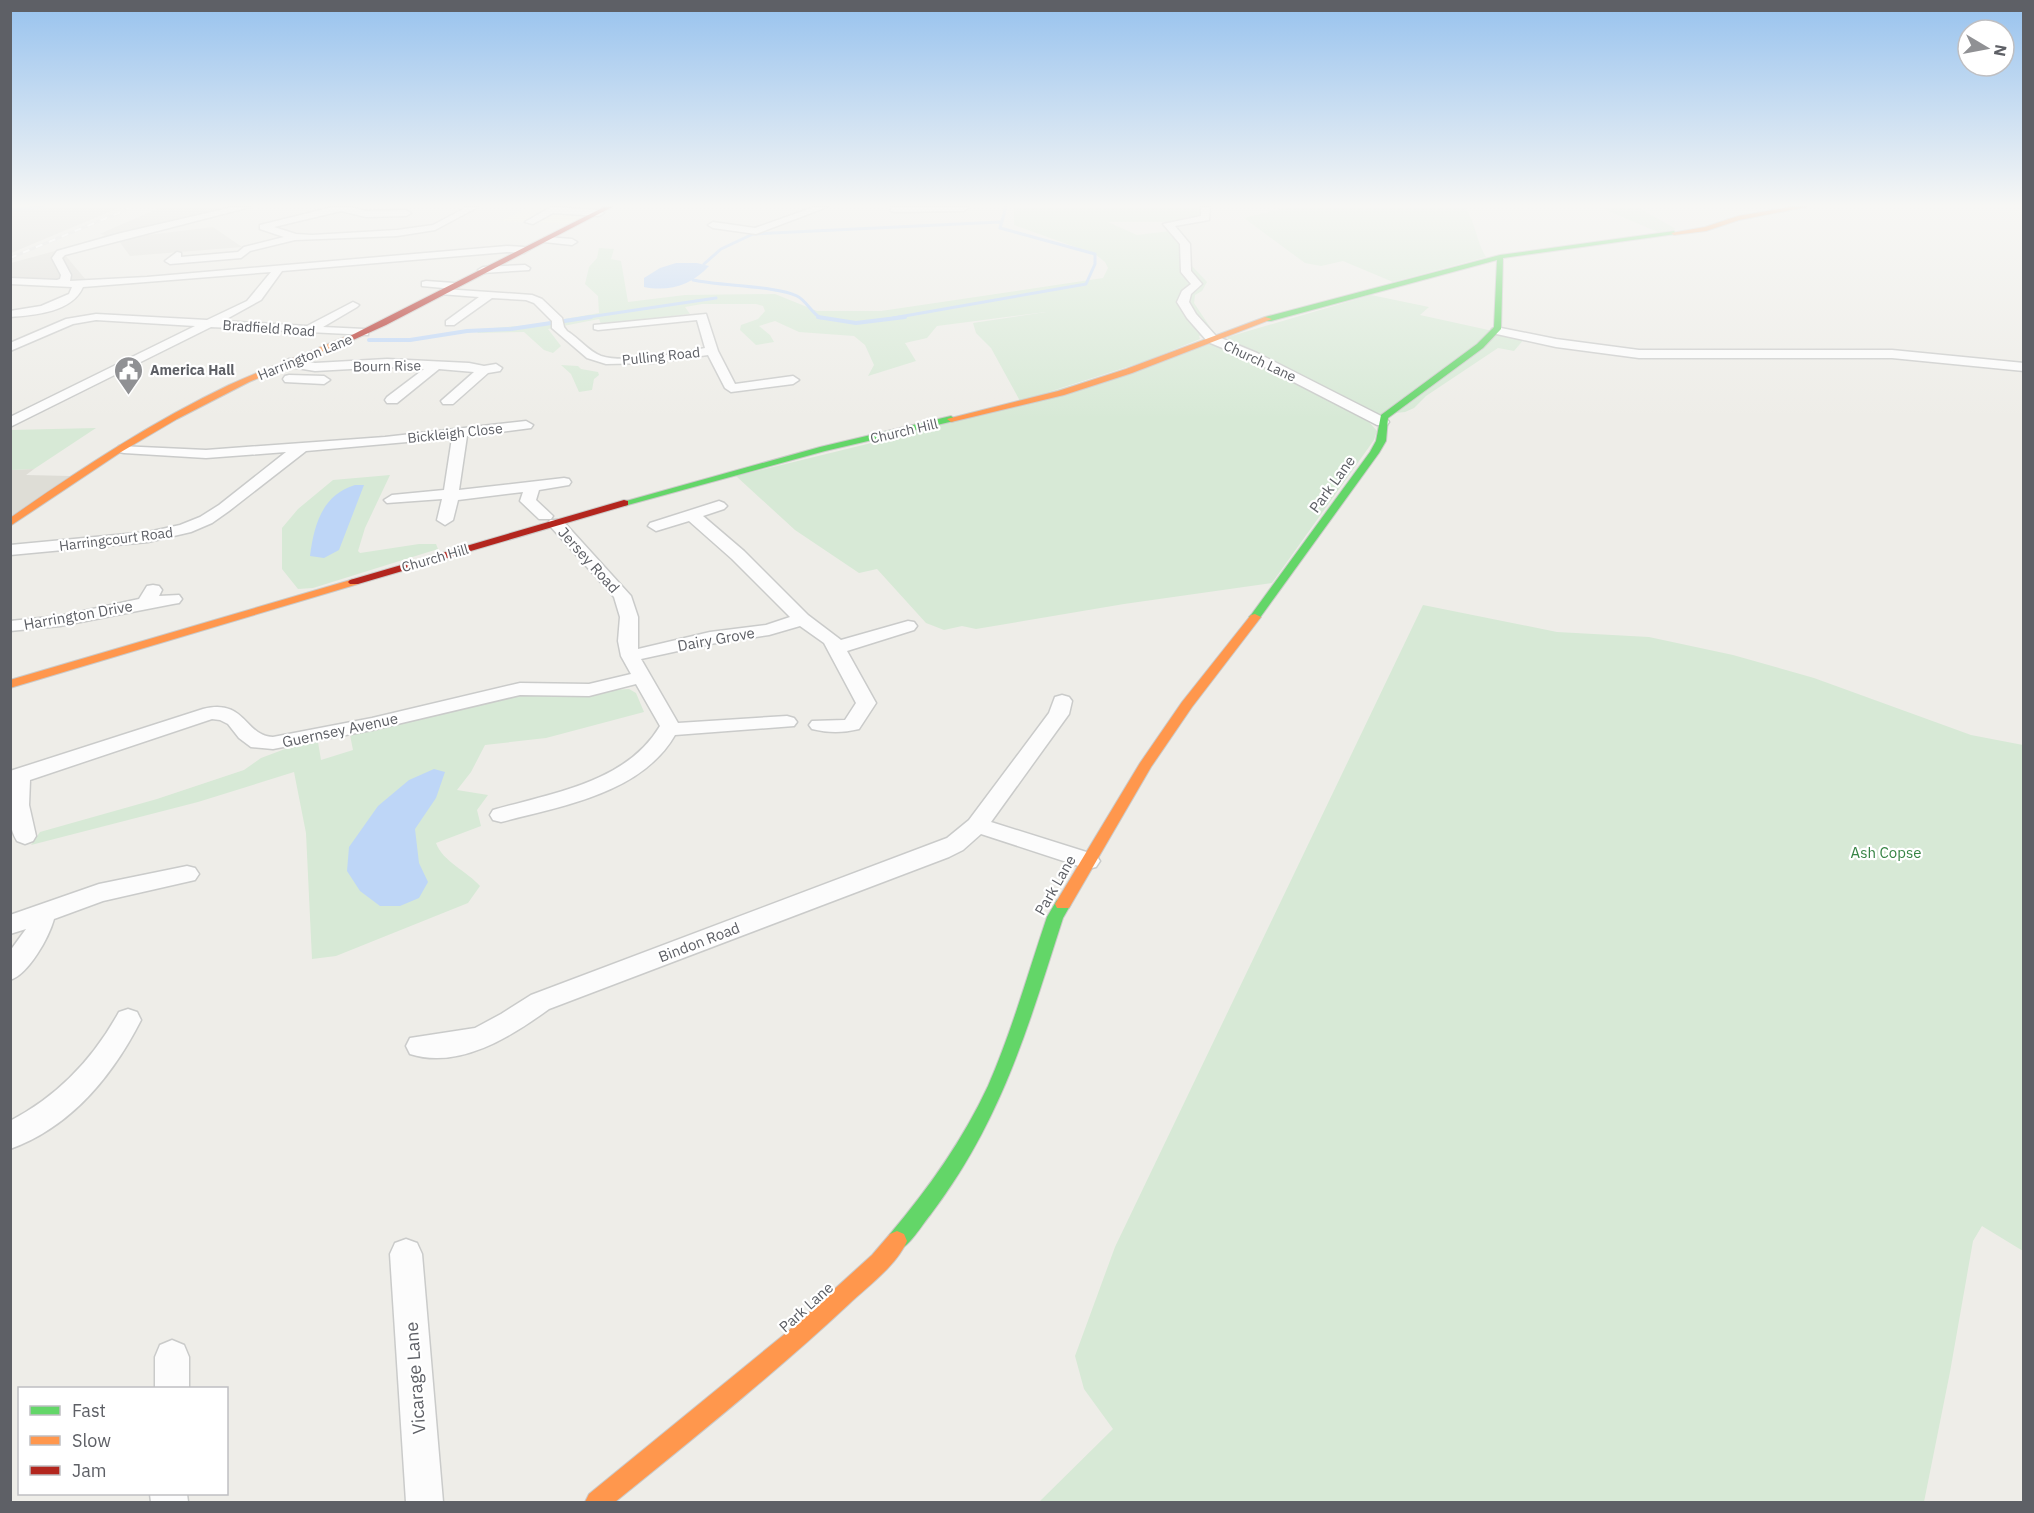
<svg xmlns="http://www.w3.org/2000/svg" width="2034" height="1513" font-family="'IBM Plex Sans',sans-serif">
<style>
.commercial{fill:#f6f4e2}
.industrial{fill:#dfded9}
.education{fill:#deddd6}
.green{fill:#d7e9d6}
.water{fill:#bed6f7}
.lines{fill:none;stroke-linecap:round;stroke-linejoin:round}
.stream-far1{stroke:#bed6f7;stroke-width:3}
.stream{stroke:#bed6f7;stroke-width:4}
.street-casing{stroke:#cacbca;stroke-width:3}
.fast-casing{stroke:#cbcac9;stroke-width:2}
.slow-casing{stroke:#cbcac9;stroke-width:2}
.jam-casing{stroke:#cbcac9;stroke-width:2}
.street{fill:#fcfcfc;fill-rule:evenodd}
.fast{fill:#63d668;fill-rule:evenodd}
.slow{fill:#ff974d;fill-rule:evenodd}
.jam{fill:#b3261e;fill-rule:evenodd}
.rail-casing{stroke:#e4e4e3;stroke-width:3}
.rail{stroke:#fff;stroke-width:2;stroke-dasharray:7;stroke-linecap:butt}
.labels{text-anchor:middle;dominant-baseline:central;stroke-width:4.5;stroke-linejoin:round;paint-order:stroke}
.far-street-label{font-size:14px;fill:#5e6066;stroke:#fff}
.far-poi-label{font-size:14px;font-weight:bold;fill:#5e6066;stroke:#fff;text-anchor:start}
.street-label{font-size:15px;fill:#5e6066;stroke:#fff}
.park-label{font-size:15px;fill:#378445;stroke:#fff}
.near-street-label{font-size:18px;fill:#5e6066;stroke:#fff}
</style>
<rect width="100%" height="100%" fill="#eeede8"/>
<path class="commercial" d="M529,207H602L571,224L501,221Z"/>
<path class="industrial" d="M11,207H121L11,253Z
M162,207H235L131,237L213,227L242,247L130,256L119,241L73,251L65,255L86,280H96L94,281L11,280V263L95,240L105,235L100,234L113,228Z"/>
<path class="education" d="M34,469L26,475L70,476L11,516V470Z"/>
<path class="green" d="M1014,207H1205L1206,218L1171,222H1108L1137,235L1170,231L1183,248L1191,250L1190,264L1207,282L1202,291L1195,295L1194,303L1214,333L1199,336L1200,339L1146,361L1020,401L991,348L976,333L973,323L1046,312L937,326L927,338L905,343L916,361L868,376L874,365L865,345L854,336L799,332L775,321L759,326L770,335L774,342L756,345L740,330L741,325L758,319L765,311L763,306L756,304H702L685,307L690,314L601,324L599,319L548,329L561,346L553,353L544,350L524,332L477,333L481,329L531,325L599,313L598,296L585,284L589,267L597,258L599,248L614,249L611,259L621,261L628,302L685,295L775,294L817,311H881L1103,278L1108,268L1105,262L1095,254L1014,225Z
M1288,207H1465C1476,223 1476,241 1486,257L1393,282L1343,261L1321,266L1305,263L1244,218Z
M1599,207H1637L1676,229L1660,233Z
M1371,295L1429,307L1420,315L1525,338L1514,351L1498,348L1426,396L1414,408L1405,412L1376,415L1227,341L1228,337Z
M1214,343L1281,374L1369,422L1377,431L1374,440L1272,583L1124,604L976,629L962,626L944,630L926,623L877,569L859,573L795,530L736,476L904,435Z
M561,365L578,366L581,369L598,372L599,375L594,379L592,390L579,392L571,374Z
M96,428L34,469L11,470V430Z
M390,475L365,528L358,551L360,553L419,544H436L438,549L313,588L298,589L282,569V528L298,509L333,480Z
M1423,605L1557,632L1649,637L1733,655L1814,678L1971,735L2023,745V1251L1982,1226L1973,1241L1950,1372L1924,1502H1039L1113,1429L1084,1389L1075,1356L1115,1247Z
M629,689L636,693L644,712L546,738L485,745L471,772L457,790L488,795L477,810L481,826L436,843C443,862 467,871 480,886L468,903L336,956L312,959L306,833L294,772L198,802L31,845L40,832L157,799L244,770L261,758L285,749L318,742L321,760L353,750L350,735L507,697L541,695L577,697L611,690Z"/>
<path class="water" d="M676,263H697L709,266C692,285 669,292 644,287V278L660,268Z
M355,485H364L339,550L324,558L310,556C314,525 322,495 355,485Z
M434,769L445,772L436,798L415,829L419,863L428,882L419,898L400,906H380L360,891L347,871L349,847L378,806L409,780Z"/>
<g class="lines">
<path class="stream-far1" d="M10,210L43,207
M704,264L721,249L753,234L1000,222
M693,280C720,286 777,286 797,296C807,301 812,314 821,318
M582,318L716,298
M893,318L1086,284L1095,264V254L1000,228L1006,207"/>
<path class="stream" d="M818,317L856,323L905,317
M369,340H410L467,331L511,329L591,317"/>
<defs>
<path id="street" d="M233,207H250L65,255L62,258L71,275L70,281L147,277L507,246L524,247L529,250L524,253L507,252L282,271L261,300L223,321L307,326L353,302L359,305L357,307L323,327L364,329L368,331V335L211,327L10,427V417L195,326L96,320L73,324L10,351V343L66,319L96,314L207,320L247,301L271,272L83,287C72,312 36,315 10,317V311L41,306L69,294L72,287L10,284V278L57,280L60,279L61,275L52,258L57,251L121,233Z
M333,207H350L366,211L406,210L411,213L406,216L366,217L341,211L274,227L296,234L312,235L397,230L433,225L467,207H478L435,230L397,236L295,240L250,251L241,258L170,264L165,261L177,252L181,253V257L238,252L244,247L284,237L260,229V225Z
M551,207L599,210L604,213L599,216L553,213L533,224L525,222Z
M814,207H827L756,234L713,228L708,225L713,222L755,228Z
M891,207H968V208L964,211L894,212L891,211Z
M1201,207H1210L1209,220L1175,226L1190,244L1191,271L1202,284L1191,294L1189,302L1196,314L1216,336L1257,353L1387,419L1389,422L1387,425H1377L1249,359L1208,342L1187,318L1177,302L1182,291L1191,284L1181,272L1180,244L1163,224L1201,216Z
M547,237L572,239L577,242L572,245L544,242V238Z
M525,265L530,268L529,270L483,273L478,270L483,267Z
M426,281L454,283L459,286L454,289L422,286V282Z
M444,289L532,295L542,299L562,318L564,327L567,331C579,338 588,351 601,356C625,364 680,353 705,348L697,320L598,330L594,329V325L706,314L718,351L735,384L793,376L799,380L793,384L731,392L725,388L708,355L652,363L606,364L587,358L552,328V321L534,303L526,300L492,298L454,325H446V321L479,297L440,294V290Z
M1496,327L1556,339L1639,350H1892L2024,363V371L1892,358H1639L1556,347L1492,333V329Z
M289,359L315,363L387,359L469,363L484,366L496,364L502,368L500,371L488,373L453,404H443L441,401L474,372L439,369L397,403H387L385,400L387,397L424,369L387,367L315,371L285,366L283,363Z
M289,375L324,376L330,380L324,384L285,382L283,379L285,376Z
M526,421L533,425L531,428L467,436L459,490L564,478L569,479L571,482L569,485L539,490L536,500L553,516L551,519H539L520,501L523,492L458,500L453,520L445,525L437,520L442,499L387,503L384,500L392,495L444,490L452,438L306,451L229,511L212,523L191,532L148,542L10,555V545L148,532L180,525L200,517L219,505L286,452L206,458L124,453L119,452L117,449L119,446L206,450L385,437Z
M719,501L724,503L727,506L724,509L703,516L744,551L808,615L841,640L908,621L914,622L917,626L914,630L847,651L876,703L859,729C843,733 828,733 812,729L809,725L812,721L845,720L856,703L824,643L800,626L769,635L710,644L641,659L678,723L787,716L794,718L797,722L794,726L675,735C641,794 561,806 501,822L493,820L490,815L493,810C552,793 626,783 660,726L636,684L589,696L520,695L372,730L273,749L251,747L239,738L228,724L220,720L212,719L30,780L29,805L36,836L33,841L25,844L17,841C5,822 10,793 10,771L203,709C246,698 244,736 273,737L372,718L520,683L589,684L631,674L621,656L618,641L620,617L614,597L550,526L548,523L550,520H562L631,596L638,617V649L710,632L766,625L790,617L732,559L689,521L656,531L648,526L650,523Z
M153,585L159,586L162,590L159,596L179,595L182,599L179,603L173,604L60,626L10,631V621L60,616L139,599L147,586Z
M1062,695L1069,697L1072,701L1069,714L991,822L1096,855L1100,861L1096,867L1088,869L981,834L963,850L949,857L549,1009C512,1036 459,1070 410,1054L406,1046L410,1038L475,1028L501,1014L531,995L947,838L969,820L1049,713L1055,697Z
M187,866L195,868L199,874L195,880L103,901L54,919C49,937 29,974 10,980V951L26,929L10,934V915L99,884Z
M128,1009L137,1012L141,1020C113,1075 71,1127 10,1149V1121C58,1096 93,1059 119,1012Z
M406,1239L417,1243L422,1254L443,1502H406L390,1254L395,1243Z
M172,1340L184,1345L189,1357V1388H155V1357L160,1345Z
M150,1494H187L188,1502H151Z"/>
<path id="fast" d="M1674,231L1676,234L1503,258L1501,329L1483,348L1388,418L1386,441L1379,453L1259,619H1251L1249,617L1251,615L1370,452L1376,441L1381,415L1477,344L1494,327L1497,260L1271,321H1265V317L1500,255Z
M951,416L955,419L954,421L825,451L624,506L619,503L820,447Z
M1063,898L1069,900L1071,904L1063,918C1028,1027 1002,1120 931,1214C921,1226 911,1245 897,1251L890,1248L887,1241L890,1234C928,1189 963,1140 988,1086C1012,1031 1028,973 1047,917L1057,900Z"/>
<path id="slow" d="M1791,207H1806L1739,220L1706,231L1674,235L1671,233L1705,227L1738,216Z
M1265,317L1272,319L1132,373L1064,395L951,422L947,419L1058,391L1126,369Z
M347,336L354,338L249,382L177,419L121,452L10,526V518C80,469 152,422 229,385C268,367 308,353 347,336Z
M354,579L358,580V584L10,688V680Z
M1255,614L1261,617L1192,707L1151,767L1069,908H1057L1055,904L1140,763L1182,702L1251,615Z
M897,1231L904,1234L907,1241C896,1266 868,1286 849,1304C774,1374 694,1438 615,1502H585L589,1494L786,1333L872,1255L890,1234Z"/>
<path id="jam" d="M604,207H612L386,325L353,340L346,338Z
M624,500L628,501V505L358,584H350L348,582L350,580Z"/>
</defs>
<use href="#street" class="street-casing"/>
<use href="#fast" class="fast-casing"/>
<use href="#slow" class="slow-casing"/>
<use href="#jam" class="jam-casing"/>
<use href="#street" class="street"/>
<use href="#fast" class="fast"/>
<use href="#slow" class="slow"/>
<use href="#jam" class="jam"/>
<defs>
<path id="rail" d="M10,258L133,207"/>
</defs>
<use href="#rail" class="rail-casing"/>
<use href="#rail" class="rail"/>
</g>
<linearGradient id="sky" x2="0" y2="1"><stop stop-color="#97c2ee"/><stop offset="0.49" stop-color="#f7f7f5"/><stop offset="1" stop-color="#f7f7f5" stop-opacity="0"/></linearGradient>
<rect width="2034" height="419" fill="url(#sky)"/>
<defs>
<symbol id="civic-pin" viewBox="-11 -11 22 30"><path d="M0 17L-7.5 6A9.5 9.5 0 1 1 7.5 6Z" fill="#909194" stroke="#fff"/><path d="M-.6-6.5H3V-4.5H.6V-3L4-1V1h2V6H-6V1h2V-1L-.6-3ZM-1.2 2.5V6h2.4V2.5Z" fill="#fff"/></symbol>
</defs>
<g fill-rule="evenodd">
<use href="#civic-pin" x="112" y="354" width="33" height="45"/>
</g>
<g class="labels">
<g class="far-street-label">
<text transform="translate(269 328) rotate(4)">Bradfield Road</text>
<text transform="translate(661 356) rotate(-6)">Pulling Road</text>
<text transform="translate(305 357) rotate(-22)">Harrington Lane</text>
<text transform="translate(1260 361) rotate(25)">Church Lane</text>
<text transform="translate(387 366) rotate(-1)">Bourn Rise</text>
<text transform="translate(904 431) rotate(-13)">Church Hill</text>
<text transform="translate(455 433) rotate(-6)">Bickleigh Close</text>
<text transform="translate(116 539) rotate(-7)">Harringcourt Road</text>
<text transform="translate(435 558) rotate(-16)">Church Hill</text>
</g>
<g class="far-poi-label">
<text x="150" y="370">America Hall</text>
</g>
<g class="street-label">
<text transform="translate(1332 484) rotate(-54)">Park Lane</text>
<text transform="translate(589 560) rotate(48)">Jersey Road</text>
<text transform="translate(78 615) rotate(-10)">Harrington Drive</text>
<text transform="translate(716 639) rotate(-10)">Dairy Grove</text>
<text transform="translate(340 730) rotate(-12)">Guernsey Avenue</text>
<text transform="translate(1055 885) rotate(-60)">Park Lane</text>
<text transform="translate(699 942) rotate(-21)">Bindon Road</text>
<text transform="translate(806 1307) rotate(-42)">Park Lane</text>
</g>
<g class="park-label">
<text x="1886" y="852">Ash Copse</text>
</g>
<g class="near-street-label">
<text transform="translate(415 1378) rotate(-94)">Vicarage Lane</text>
</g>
</g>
<rect width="2034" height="1513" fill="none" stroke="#5e6066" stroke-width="24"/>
<rect x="18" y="1387" width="210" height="108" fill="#ffffff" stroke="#bfbfc2" stroke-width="1.5"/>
<rect x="30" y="1406" width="30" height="9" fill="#63d668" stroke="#bfbfc2" stroke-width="1.5"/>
<text x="72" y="1417" font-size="18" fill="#5e6066">Fast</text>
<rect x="30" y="1436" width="30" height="9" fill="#ff974d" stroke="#bfbfc2" stroke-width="1.5"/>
<text x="72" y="1447" font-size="18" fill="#5e6066">Slow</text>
<rect x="30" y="1466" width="30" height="9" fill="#b3261e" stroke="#bfbfc2" stroke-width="1.5"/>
<text x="72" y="1477" font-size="18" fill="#5e6066">Jam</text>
<g transform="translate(1986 48) rotate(100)"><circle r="28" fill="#ffffff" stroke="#bfbfc2" stroke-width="1.5"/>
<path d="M0-4.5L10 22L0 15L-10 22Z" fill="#909194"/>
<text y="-9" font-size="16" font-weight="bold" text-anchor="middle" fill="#5e6066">N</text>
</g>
</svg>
